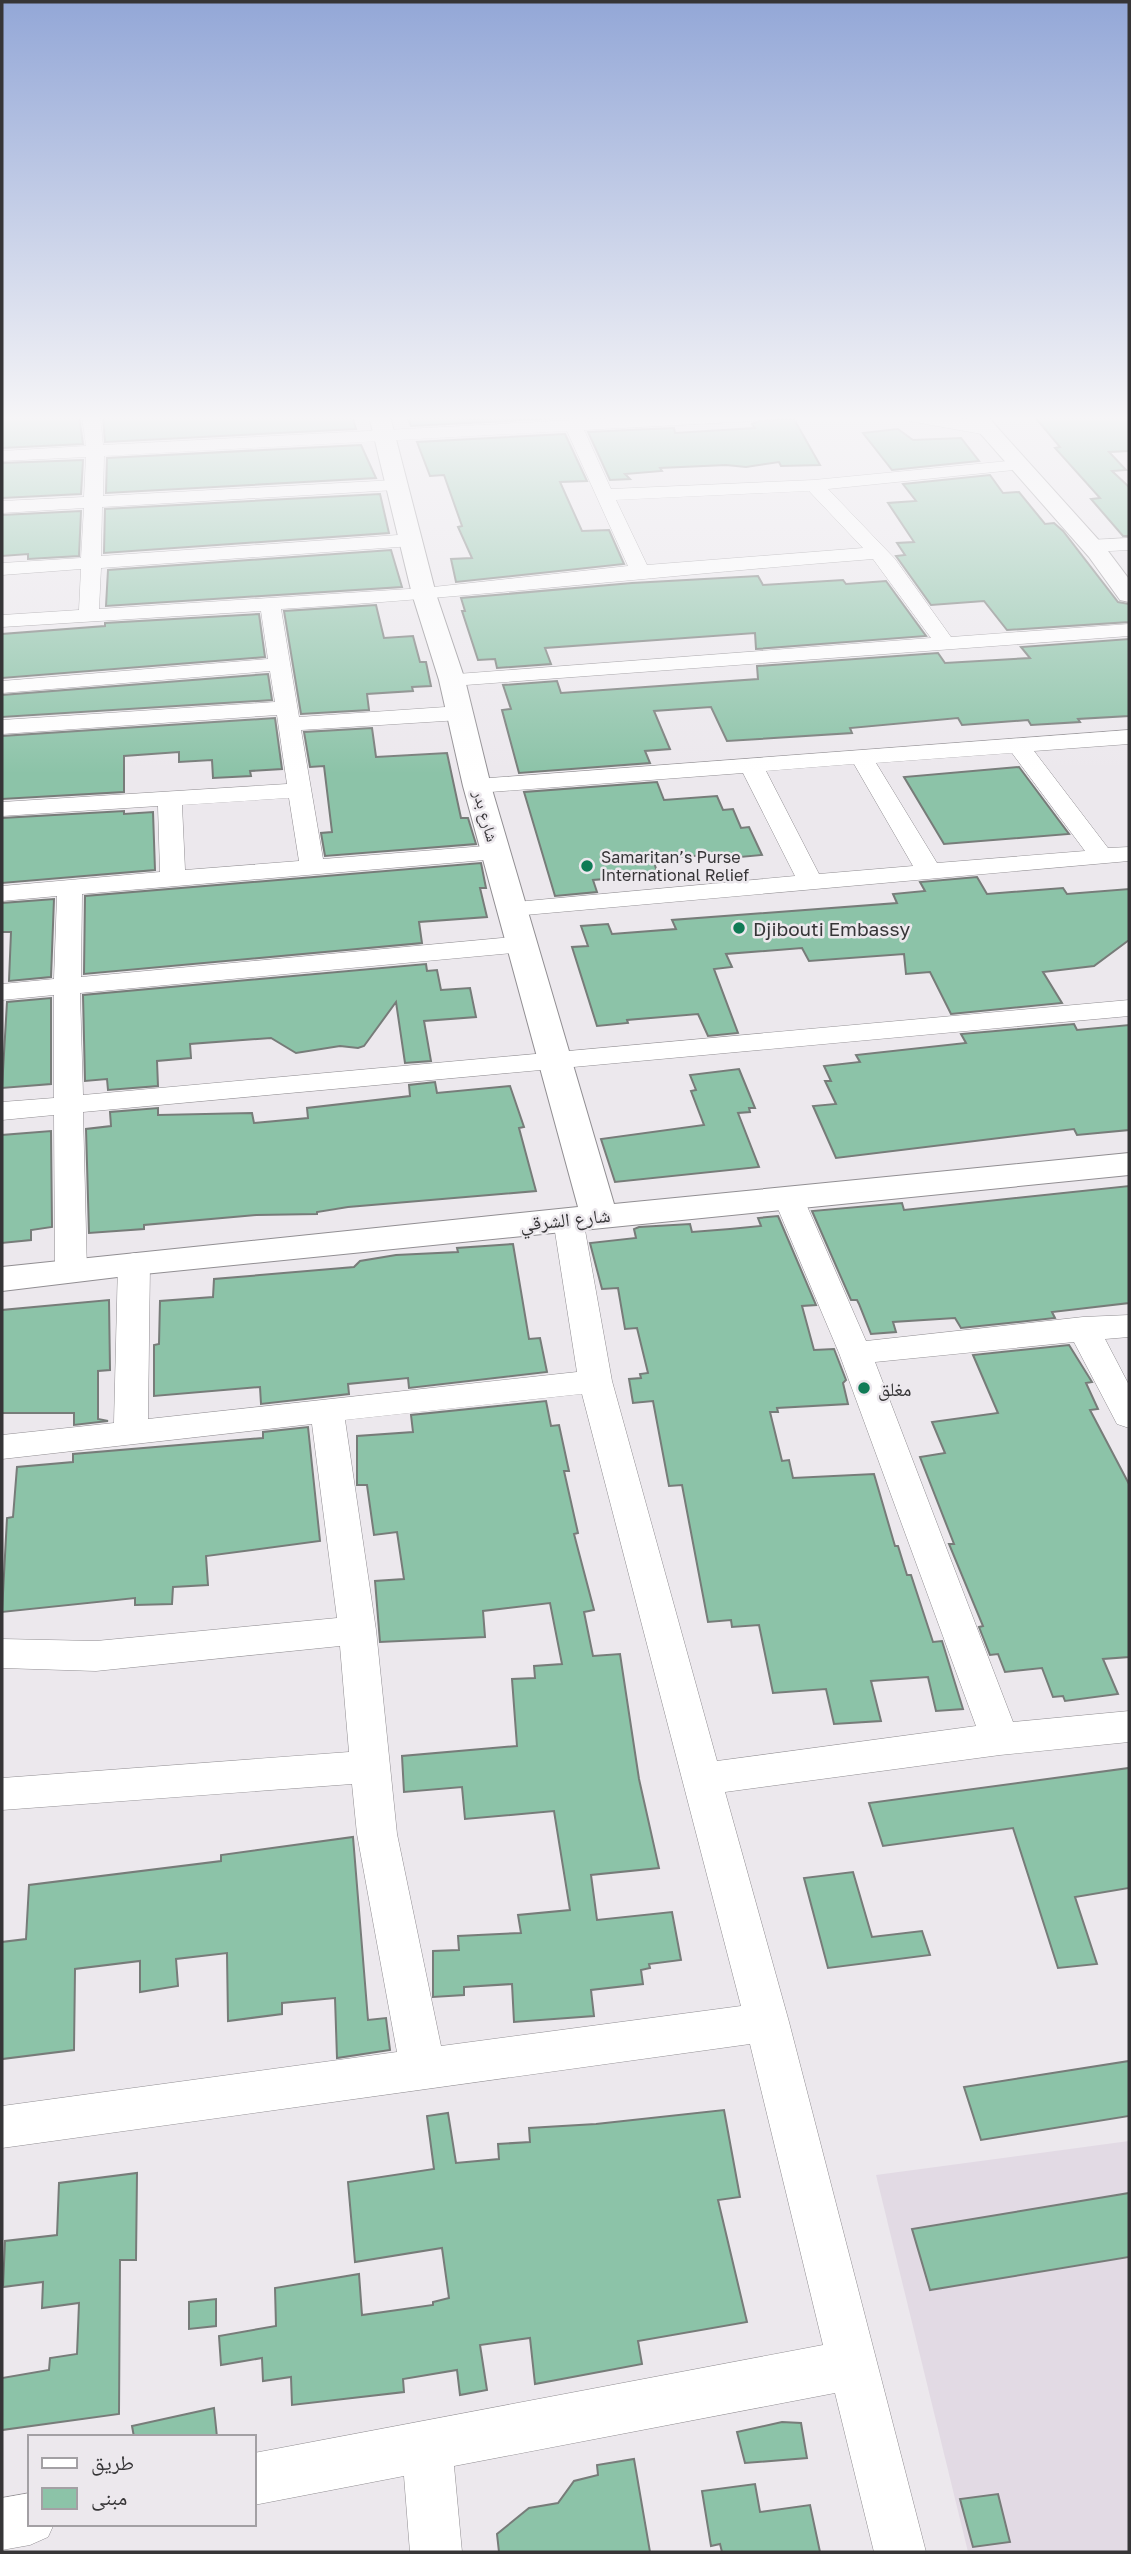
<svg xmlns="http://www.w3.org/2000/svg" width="1131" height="2554" font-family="'Golos Text','Noto Naskh Arabic',sans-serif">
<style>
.built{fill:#e2dae4}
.building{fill:#8cc3a8;stroke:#777c79;stroke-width:2}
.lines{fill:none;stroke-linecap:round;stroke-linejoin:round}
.minor-casing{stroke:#918e92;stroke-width:1}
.tertiary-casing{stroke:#918e92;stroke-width:2}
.minor{fill:#fff;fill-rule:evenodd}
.tertiary{fill:#fff;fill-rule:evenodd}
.poi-dot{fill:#107b56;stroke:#ece8ed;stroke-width:2.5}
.labels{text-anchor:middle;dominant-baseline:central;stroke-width:5;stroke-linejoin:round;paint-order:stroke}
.far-street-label{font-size:16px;fill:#363537;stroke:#ece8ed}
.far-poi-label{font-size:16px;fill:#363537;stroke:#ece8ed;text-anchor:start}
.poi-label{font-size:19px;fill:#363537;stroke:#ece8ed;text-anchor:start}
.street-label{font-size:19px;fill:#363537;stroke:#ece8ed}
</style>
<rect width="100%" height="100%" fill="#ece8ed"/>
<path class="built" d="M1129,2141V2552H968L876,2175Z"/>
<path class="building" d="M2,416H79L83,444L2,448Z
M103,416H352L356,429L105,442Z
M407,416L473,419L596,416L411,426Z
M1034,416H1129V451L1109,452L1126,470L1112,471L1129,487V536H1123L1091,499L1100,498L1055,448L1060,447Z
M794,419L820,465L781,466L779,462L746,467L726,465L660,468L662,471L625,474L630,479L610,480L588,432L674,428L675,433L755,428L752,424L759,421Z
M898,429L913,440L961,438L979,461L892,470L863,433Z
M565,434L587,481L560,482L582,531L609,530L624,564L456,582L451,559L472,558L458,527L462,526L444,475L430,476L417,442Z
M361,445L376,478L106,493L107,458Z
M83,460L81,494L2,498V463Z
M990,475L1003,493L1019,492L1045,524L1054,523L1063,531L1118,602L1129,604V622L1007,630L984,601L931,605L896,556L905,555L897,543L914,542L888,503L916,501L903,484Z
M380,494L389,533L104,553L105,509Z
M81,511L79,556L28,559V554L2,556V515Z
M391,550L402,587L106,606L108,570Z
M758,576L763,585L843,580L846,584L886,581L926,636L756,649L755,633L545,648L551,664L497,668L495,659L478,660L462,611H465L461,598L632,583Z
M376,605L384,638L413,636L420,662H426L431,686L412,687L413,691L367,694L369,710L301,714L284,611Z
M259,614L265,657L2,678V634L105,626V623Z
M1129,639V716L1078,719L1080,722L1031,725L1028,720L962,725L958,718L850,728L852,733L727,741L711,707L654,711L670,749L645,751L650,763L519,773L502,710L511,709L503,685L557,681L561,693L758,679L757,666L938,653L945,663L1030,658L1021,647Z
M268,674L272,700L2,717V695Z
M275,718L282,769L250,771L251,776L213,778L212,760L179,762V752L124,756V792L2,799V736Z
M372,728L376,757L447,753L461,818H468L476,844L325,856L321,833L332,832L324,766L310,767L304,732Z
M1019,767L1069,834L944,844L904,777Z
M657,782L664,800L717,796L723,810L733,809L741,828L749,827L762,855L708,860L706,855L653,859L658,875L593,880L597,892L555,896L524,792Z
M124,811V814L153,812L155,870L2,883V818Z
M481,863L486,888H480L487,917L419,922L422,943L84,974L85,896Z
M977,877L987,894L1063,888L1067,894L1129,889V940L1094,966L1043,972L1062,1003L951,1014L930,972L906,974L904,954L809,961L802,948L726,954L732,967L714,969L738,1033L708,1036L698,1014L627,1020L628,1023L597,1026L572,947L588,946L581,926L608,924L612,934L676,929L672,920L897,903L893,894L925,891L920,882Z
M54,899L51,977L9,981L11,932H2V903Z
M426,964L427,971L437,970L441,990L470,988L476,1017L424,1021L431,1061L405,1063L396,1002L364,1046L358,1048L340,1046L296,1053L271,1038L190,1044L191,1058L157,1061L158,1086L108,1090L107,1079L85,1081L83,995Z
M51,998V1084L2,1088L7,1002Z
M1074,1024L1077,1030L1129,1025V1130L1077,1135L1074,1129L836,1158L813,1106L836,1104L825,1081H831L824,1066L860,1062L856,1055L966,1043L961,1034Z
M739,1069L755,1108H749L750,1112L738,1113L759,1167L615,1182L601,1139L704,1125L691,1091L696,1090L690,1075Z
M435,1082L437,1093L510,1086L524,1127L519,1128L536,1191L348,1207L317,1212V1214L256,1215L144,1225V1229L89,1233L86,1129L111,1126L110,1112L158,1108V1115L252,1113L254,1123L308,1118L307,1108L410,1096L409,1085Z
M51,1131L52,1227L31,1230V1240L2,1243V1135Z
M1129,1186V1303L1052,1312L1055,1318L961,1328L955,1318L893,1322L896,1332L871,1334L859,1304L857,1300H851L812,1211L902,1203L904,1210Z
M778,1216L816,1305L802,1306L814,1350L834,1349L846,1380L843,1383L848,1404L777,1408L778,1412H770L782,1461L789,1460L793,1478L874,1474L895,1546H898L907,1575H911L933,1642L942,1641L963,1709L936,1711L928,1677L871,1681L881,1721L834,1724L826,1689L773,1693L759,1625L732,1627L731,1620L708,1622L682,1485L669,1486L653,1401L633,1403L629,1379L641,1378L640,1374L648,1373L637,1328L625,1329L618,1288L602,1289L590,1243L636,1238L634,1229L639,1227L690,1224L692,1232L730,1229L761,1226L758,1218Z
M513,1244L529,1339L540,1338L547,1372L409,1388L408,1378L348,1384L349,1394L261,1404L260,1387L154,1396V1345L159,1344L160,1301L213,1297L214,1279L354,1267L360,1261L396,1255L458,1252L457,1248Z
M109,1300L110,1370L98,1371V1419L108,1421L74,1425V1413H2V1310Z
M1069,1345L1092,1382L1086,1383L1098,1409L1090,1410L1129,1484V1657L1103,1659L1118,1694L1065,1701L1063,1696L1053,1697L1042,1668L1005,1672L998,1654L990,1655L979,1627L983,1626L949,1544H954L920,1457L945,1453L932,1422L998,1413L973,1355Z
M546,1401L551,1426L559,1425L569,1471H564L578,1533L574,1534L594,1610L584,1612L593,1656L620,1654L639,1779L659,1868L591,1875L597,1920L672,1912L681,1960L649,1964L650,1968L641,1970L643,1984L591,1990L594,2016L514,2022L512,1984L464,1987V1995L433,1997V1951L459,1950L458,1936L521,1933L518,1915L570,1910L554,1811L465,1819L462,1787L404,1792L402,1756L517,1746L512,1679L535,1678L534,1666L562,1664L550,1603L483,1611L485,1637L380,1642L375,1581L404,1579L397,1532L374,1535L367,1485H357V1436L413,1432L411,1415Z
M308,1427L320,1541L206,1556L208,1585L173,1587L172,1604L135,1605V1598L2,1612L7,1518L13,1517L17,1467L73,1462V1454L263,1438V1432Z
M1129,1768V1888L1075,1897L1097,1964L1058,1968L1013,1828L883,1846L869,1803Z
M353,1837L368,2020L386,2018L390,2050L337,2058L335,1998L282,2003V2014L228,2021L227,1953L176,1959L178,1986L140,1992V1961L75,1969L74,2050L2,2059V1942L26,1939L29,1885L221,1861V1855Z
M853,1872L872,1937L922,1931L930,1955L828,1968L804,1878Z
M1129,2061V2116L981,2140L964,2087Z
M724,2110L740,2197L718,2200L747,2322L638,2341L642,2364L535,2384L530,2338L480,2345L487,2390L460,2395L457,2370L403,2379L404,2392L292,2405L291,2377L263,2381L262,2358L221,2365L219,2336L276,2326L275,2288L359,2274L362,2315L433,2305V2302L449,2298L442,2248L355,2262L348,2182L434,2169L427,2116L448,2113L456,2163L499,2159L498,2144L530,2142L529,2128L596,2124Z
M137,2173L136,2260H120L119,2414L2,2430V2378L49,2370L50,2358L77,2354L79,2303L42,2308L43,2282L3,2287L5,2241L57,2235L59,2183Z
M1129,2193V2257L930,2290L912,2229Z
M216,2299V2326L189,2329V2302Z
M214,2408L217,2437H134L132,2426Z
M782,2422L801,2423L807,2458L745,2463L737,2432Z
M634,2459L650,2552H499L497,2534L529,2508L558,2503L574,2481L598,2475L597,2465Z
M755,2484L760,2512L810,2505L820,2552H722L720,2544L711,2546L702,2491Z
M998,2494L1010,2542L973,2547L960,2499Z"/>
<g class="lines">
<defs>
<path id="minor" d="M82,416H100L103,445L651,416H762L754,421L584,430L611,489L814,480L1018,460L1027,465L1024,469L828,489L895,559L951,637L1129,624V636L452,686L441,680L444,675L931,638L873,559C676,574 479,597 281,609L299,717L460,706L471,713L460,720L301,730L323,859L497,845L506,847L509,852L506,857L497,859L82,894L81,977L523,936L532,938L536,944L532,950L523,952L80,993L83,1095L1129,1000V1016L83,1112L87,1272L82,1279L71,1282L60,1279L55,1272L54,1115L2,1120V1102L54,1098V995L2,1000V984L54,979L57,896L2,901V886L160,872L158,806L2,816V802L287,784L277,715L2,734V720L275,702L270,671L2,693V681L268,659L261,611L2,627V615L79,610L81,569L2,575V563L81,558L84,508L2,513V501L84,497L86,457L2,461V451L86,446ZM567,431L628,566L424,588L99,609L101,568L412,546L422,540L412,534L101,556L102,507L395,490L404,485L395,480L103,496L104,456ZM809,491L863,548L647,565L616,500ZM289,798L299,861L185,870L182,805Z
M901,416C922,416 982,415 996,430L987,435L909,421Z
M1129,538V550L1091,552L1081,546L1091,540Z
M1129,730V744L1034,751L1108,848L1129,847V861L514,916L505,913L501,908L505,903L795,876L743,773L477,793L469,791L465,786L469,781L477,779ZM1012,753L1085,851L937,863L876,763ZM854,764L913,866L819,874L766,771Z
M788,1188L799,1190L803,1197L866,1341L1083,1317L1129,1315V1337L1105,1339L1129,1385V1428L1117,1424L1074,1342L875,1362L1013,1722L1129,1711V1742L1000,1755L725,1792L789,2022L926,2552H874L835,2393L454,2466L462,2552H410L404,2476L254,2505V2453L823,2345L750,2044L2,2148V2106L397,2052L357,1834L352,1784L2,1810V1778L349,1752L340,1646L96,1671L2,1668V1639L96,1641L337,1618L312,1424L2,1459V1435L114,1423L118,1263L123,1256L134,1253L145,1256L150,1263L148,1419L577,1372L553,1219L557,1212L568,1209L579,1212L583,1219L612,1381L717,1761L976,1726L839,1353L773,1197L777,1190ZM582,1394L741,2006L441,2046L397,1834L376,1630L345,1420Z
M30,2493V2524H54L48,2537L30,2545L2,2550V2498Z"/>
<path id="tertiary" d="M369,416H390L436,594L465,680L491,786L614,1204L1129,1153V1175L134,1275L2,1291V1267L578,1207L463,786L439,680L412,594Z
M965,416H987L1105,547L1129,579V602L1120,600L1089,557Z"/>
</defs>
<use href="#minor" class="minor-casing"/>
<use href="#tertiary" class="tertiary-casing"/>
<use href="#minor" class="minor"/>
<use href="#tertiary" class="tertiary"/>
</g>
<linearGradient id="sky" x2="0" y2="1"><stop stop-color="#93a7d7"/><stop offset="0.54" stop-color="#f6f5f7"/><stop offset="1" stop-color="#f6f5f7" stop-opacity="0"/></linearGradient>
<rect width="1131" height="774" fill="url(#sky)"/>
<g class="poi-dot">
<circle cx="587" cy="866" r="7"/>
<circle cx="739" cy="928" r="7"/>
<circle cx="864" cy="1388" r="7"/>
</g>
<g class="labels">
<g class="far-street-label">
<text transform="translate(486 816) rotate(74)">شارع بدر</text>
</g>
<g class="far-poi-label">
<text x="601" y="857">Samaritan’s Purse<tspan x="601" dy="18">International Relief</tspan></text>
</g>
<g class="poi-label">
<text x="753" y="928">Djibouti Embassy</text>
<text x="878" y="1388">مغلق</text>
</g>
<g class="street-label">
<text transform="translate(565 1219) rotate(-6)">شارع الشرقي</text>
</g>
</g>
<rect width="1131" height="2554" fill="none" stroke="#363537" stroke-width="7"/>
<rect x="28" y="2435" width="228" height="91" fill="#ece8ed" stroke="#a3a0a4" stroke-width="2"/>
<rect x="42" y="2458" width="35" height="10" fill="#ffffff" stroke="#a3a0a4" stroke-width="2"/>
<text x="91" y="2470" font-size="21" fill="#363537">طريق</text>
<rect x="42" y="2488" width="35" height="21" fill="#8cc3a8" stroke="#a3a0a4" stroke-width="2"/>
<text x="91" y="2505" font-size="21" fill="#363537">مبنى</text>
</svg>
